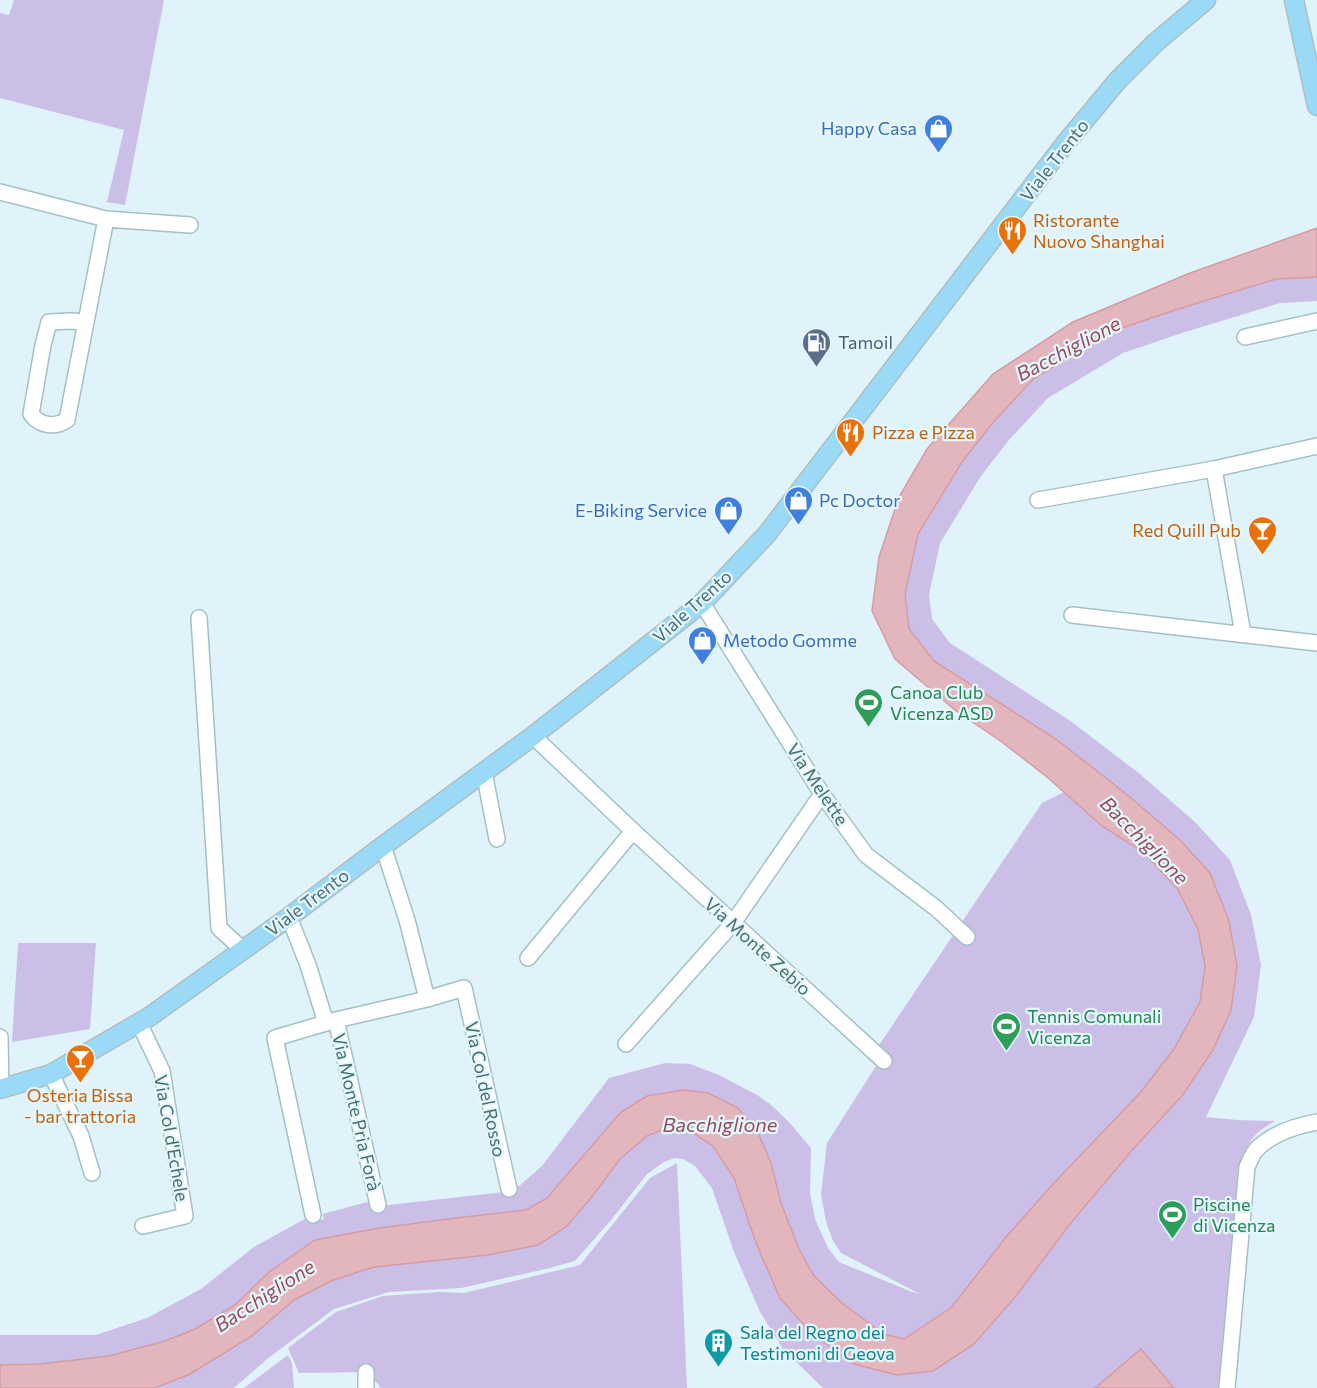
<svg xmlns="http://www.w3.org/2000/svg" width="1317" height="1388" font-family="Commissioner,sans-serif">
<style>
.green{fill:#cbbfe7}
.water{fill:#e3b6bd;stroke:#d49ca5;stroke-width:1.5}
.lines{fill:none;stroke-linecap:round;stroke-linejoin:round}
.minor-casing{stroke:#a3c1c5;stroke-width:18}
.major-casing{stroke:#afbfc0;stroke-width:21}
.minor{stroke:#fff;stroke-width:15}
.major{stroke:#9adaf7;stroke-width:18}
.labels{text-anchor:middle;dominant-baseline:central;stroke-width:4.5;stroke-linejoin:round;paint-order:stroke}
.shop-label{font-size:18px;fill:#366cbe;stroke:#e5f7fe;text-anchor:end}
.street-label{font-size:18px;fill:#496e70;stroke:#e5f7fe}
.food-label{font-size:18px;fill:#c56008;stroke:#e5f7fe;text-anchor:start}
.service-label{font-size:18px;fill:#4e5e75;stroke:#e5f7fe;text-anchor:start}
.leisure-label{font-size:18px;fill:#27864d;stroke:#e5f7fe;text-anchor:start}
.culture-label{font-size:18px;fill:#0d838f;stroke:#e5f7fe;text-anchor:start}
.water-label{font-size:20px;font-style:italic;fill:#974d57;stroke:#e5f7fe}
</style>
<rect width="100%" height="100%" fill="#e0f3fb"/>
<path class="green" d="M14,0H164L125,205L107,202L124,130L0,98V13L9,15Z
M1317,277V301L1280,303L1182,333L1123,353L1048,398L1009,440L981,476L940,543L929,595L932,619L950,643L1069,720L1140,774L1195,822L1230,860L1251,915L1261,965L1254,1017L1206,1117L1238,1120L1275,1121C1248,1136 1247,1145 1240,1174L1223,1388H823L783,1349L760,1312L734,1252L712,1188L695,1166L683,1159L675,1158L664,1162L647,1174L611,1220L575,1261L546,1269L461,1288L389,1292L334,1309L267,1359L234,1388H155L190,1374L252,1336L294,1300L331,1280L374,1267L488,1255L566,1227L591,1198L620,1159L647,1136L669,1127L692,1133L713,1146L734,1178L756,1243L897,1375L933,1371L974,1344L1016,1296L1070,1225L1134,1148L1182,1096L1213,1050L1229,921L1056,739L934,661L909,629L905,594L918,534L962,462L991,425L1033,379L1113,331L1175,310L1276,279Z
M1064,792L1102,826L1143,852L1177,888L1198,929L1205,966L1200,1002L1174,1049L1140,1093L1054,1183L1006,1237L952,1307L904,1339L884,1334L843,1304L814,1276L799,1249L781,1203L771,1163L758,1133L738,1108L708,1093L567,1175L547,1198L526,1210L379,1228L315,1240L269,1272L235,1305L195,1329L165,1341L109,1356L40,1364L0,1365V1335H96L147,1318L201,1289L254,1247L310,1216L311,1222L324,1219L323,1214L378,1199L380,1206L504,1192L518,1187L542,1166L609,1078L665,1063L690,1064L719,1075L757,1095L770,1104L788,1121L811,1148L810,1193L815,1219L828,1248L839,1262L912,1292L920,1294L841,1253L833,1241L826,1222L821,1194L827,1143L876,1066L869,1060L1042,803Z
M18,943H96L90,1029L12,1042Z
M677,1163L687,1388H380L379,1385L366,1372L299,1373L288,1348L336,1312L383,1296L439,1292L464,1293L580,1265L650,1178Z
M288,1355L292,1363L294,1388H244Z"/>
<path class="water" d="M1317,228V277L1276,279L1175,310L1113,331L1033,379L991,425L962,462L918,534L905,594L909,629L934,661L1056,739L1125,793L1179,839L1210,873L1229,921L1237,966L1231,1010L1213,1050L1182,1096L1134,1148L1070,1224L1016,1296L974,1344L933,1371L897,1375L854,1364L811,1333L780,1298L756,1243L734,1178L713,1146L693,1133L669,1127L647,1136L620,1159L591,1198L566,1227L538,1245L488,1255L374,1267L331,1281L294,1300L252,1336L190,1374L155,1388H0V1365L40,1364L109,1356L165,1341L195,1329L235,1305L269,1272L315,1240L379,1228L465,1217L526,1210L547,1198L621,1112L647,1096L683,1090L708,1093L738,1108L758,1133L771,1163L781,1203L799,1249L814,1276L843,1304L884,1334L904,1339L952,1307L1006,1237L1054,1183L1140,1093L1174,1049L1200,1002L1205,966L1198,929L1177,888L1143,852L1102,826L1047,777L1002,742L956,711L895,659L872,611L879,557L899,497L927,449L993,374L1073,322L1190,273Z
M1141,1349L1174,1388H1095Z"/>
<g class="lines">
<defs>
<path id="minor" d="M0,192L106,219L67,420C55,428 40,426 31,414L43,345L49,322L71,321L85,322
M106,219L190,225
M1245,337L1317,321
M1038,500L1214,469
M702,603L822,794L866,855L937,909L967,937
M1072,615L1317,643
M199,618L219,928L243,950
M1243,634L1214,469L1317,446
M533,736L633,831L884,1061
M484,772L497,839
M383,846L407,920L427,999
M289,917L308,965L326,1023
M528,958L633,831
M336,1020L378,1205
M139,1023L162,1071L185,1216L143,1226
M0,1037L1,1089
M626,1044L733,923L822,794
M51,1074L81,1136L92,1173
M313,1215L275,1038L336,1020L427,999L464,988L509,1189
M366,1372V1388
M1227,1388L1247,1167C1250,1161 1252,1154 1256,1150C1272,1133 1295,1126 1317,1122"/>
<path id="major" d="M1294,0L1317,106
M0,1089L51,1074L149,1017L289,917L383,846L533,736L702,603L767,534L1064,145L1118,80L1155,43L1206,0"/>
</defs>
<use href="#minor" class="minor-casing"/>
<use href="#major" class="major-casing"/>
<use href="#minor" class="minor"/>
<use href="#major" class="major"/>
</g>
<defs>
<symbol id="shop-pin" viewBox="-11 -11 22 30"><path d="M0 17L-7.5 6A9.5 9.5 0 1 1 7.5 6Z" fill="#3f7fe0" stroke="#e5f7fe"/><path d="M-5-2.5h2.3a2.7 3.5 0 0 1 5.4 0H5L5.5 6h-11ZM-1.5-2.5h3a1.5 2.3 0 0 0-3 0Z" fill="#fff"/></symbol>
<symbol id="restaurant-pin" viewBox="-11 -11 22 30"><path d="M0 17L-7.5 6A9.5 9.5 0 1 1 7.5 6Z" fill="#e8710a" stroke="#e5f7fe"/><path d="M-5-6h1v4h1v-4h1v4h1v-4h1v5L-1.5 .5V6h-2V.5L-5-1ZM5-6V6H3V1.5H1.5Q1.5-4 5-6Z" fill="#fff"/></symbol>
<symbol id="fuel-pin" viewBox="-11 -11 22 30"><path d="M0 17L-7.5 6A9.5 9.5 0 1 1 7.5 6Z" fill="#5c6f8a" stroke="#e5f7fe"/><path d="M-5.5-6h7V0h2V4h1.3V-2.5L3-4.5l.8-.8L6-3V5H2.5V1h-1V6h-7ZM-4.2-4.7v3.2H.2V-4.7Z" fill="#fff"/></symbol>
<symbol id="bar-pin" viewBox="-11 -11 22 30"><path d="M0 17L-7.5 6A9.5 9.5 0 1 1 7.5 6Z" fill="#e8710a" stroke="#e5f7fe"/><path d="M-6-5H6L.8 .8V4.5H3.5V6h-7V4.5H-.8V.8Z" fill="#fff"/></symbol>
<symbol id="stadium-pin" viewBox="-11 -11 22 30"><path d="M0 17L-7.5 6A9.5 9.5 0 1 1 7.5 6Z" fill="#2e9e5b" stroke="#e5f7fe"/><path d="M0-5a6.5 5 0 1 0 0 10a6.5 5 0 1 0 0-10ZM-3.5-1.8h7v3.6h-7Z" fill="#fff"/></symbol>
<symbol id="building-pin" viewBox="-11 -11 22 30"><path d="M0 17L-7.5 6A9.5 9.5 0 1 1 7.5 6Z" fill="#0f9aa8" stroke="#e5f7fe"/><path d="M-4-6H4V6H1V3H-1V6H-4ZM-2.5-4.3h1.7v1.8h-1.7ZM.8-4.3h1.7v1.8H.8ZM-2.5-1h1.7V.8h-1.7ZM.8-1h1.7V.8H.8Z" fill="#fff"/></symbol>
</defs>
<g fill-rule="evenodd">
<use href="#shop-pin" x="922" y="112" width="33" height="45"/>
<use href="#restaurant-pin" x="996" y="214" width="33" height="45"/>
<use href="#fuel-pin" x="800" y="326" width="33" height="45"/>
<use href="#restaurant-pin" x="834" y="416" width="33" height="45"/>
<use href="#shop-pin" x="782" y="484" width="33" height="45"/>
<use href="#shop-pin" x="712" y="494" width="33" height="45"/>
<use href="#bar-pin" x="1246" y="514" width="33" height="45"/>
<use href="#shop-pin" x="686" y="624" width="33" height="45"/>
<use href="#stadium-pin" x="852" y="686" width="33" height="45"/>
<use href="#stadium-pin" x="990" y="1010" width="33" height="45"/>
<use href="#bar-pin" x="64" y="1042" width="33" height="45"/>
<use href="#stadium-pin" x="1156" y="1198" width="33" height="45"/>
<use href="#building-pin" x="702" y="1326" width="33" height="45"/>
</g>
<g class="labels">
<g class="shop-label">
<text x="917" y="128">Happy Casa</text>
<text x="819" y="500" text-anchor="start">Pc Doctor</text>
<text x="707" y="510">E-Biking Service</text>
<text x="723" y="640" text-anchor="start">Metodo Gomme</text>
</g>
<g class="street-label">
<text transform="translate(1054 160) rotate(-52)">Viale Trento</text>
<text transform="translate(692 606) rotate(-42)">Viale Trento</text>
<text transform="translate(818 784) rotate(56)">Via Melette</text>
<text transform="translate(307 902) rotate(-37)">Viale Trento</text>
<text transform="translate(758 946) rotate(42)">Via Monte Zebio</text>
<text transform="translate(486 1089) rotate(78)">Via Col del Rosso</text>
<text transform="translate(357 1112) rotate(77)">Via Monte Pria Forà</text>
<text transform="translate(172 1138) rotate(80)">Via Col d'Echele</text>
</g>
<g class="food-label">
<text x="1033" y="220">Ristorante<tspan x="1033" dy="21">Nuovo Shanghai</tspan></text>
<text x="872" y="432">Pizza e Pizza</text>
<text x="1241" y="530" text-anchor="end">Red Quill Pub</text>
<text x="80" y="1095" text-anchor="middle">Osteria Bissa<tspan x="80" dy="21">- bar trattoria</tspan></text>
</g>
<g class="service-label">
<text x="838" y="342">Tamoil</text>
</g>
<g class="leisure-label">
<text x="890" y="692">Canoa Club<tspan x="890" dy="21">Vicenza ASD</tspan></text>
<text x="1027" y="1016">Tennis Comunali<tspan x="1027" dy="21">Vicenza</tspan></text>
<text x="1193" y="1204">Piscine<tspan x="1193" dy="21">di Vicenza</tspan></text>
</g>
<g class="culture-label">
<text x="740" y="1332">Sala del Regno dei<tspan x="740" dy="21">Testimoni di Geova</tspan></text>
</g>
<g class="water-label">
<text transform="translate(1068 348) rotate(-28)">Bacchiglione</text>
<text transform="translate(1145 840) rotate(45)">Bacchiglione</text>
<text x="720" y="1124">Bacchiglione</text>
<text transform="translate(264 1295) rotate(-33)">Bacchiglione</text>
</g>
</g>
</svg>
